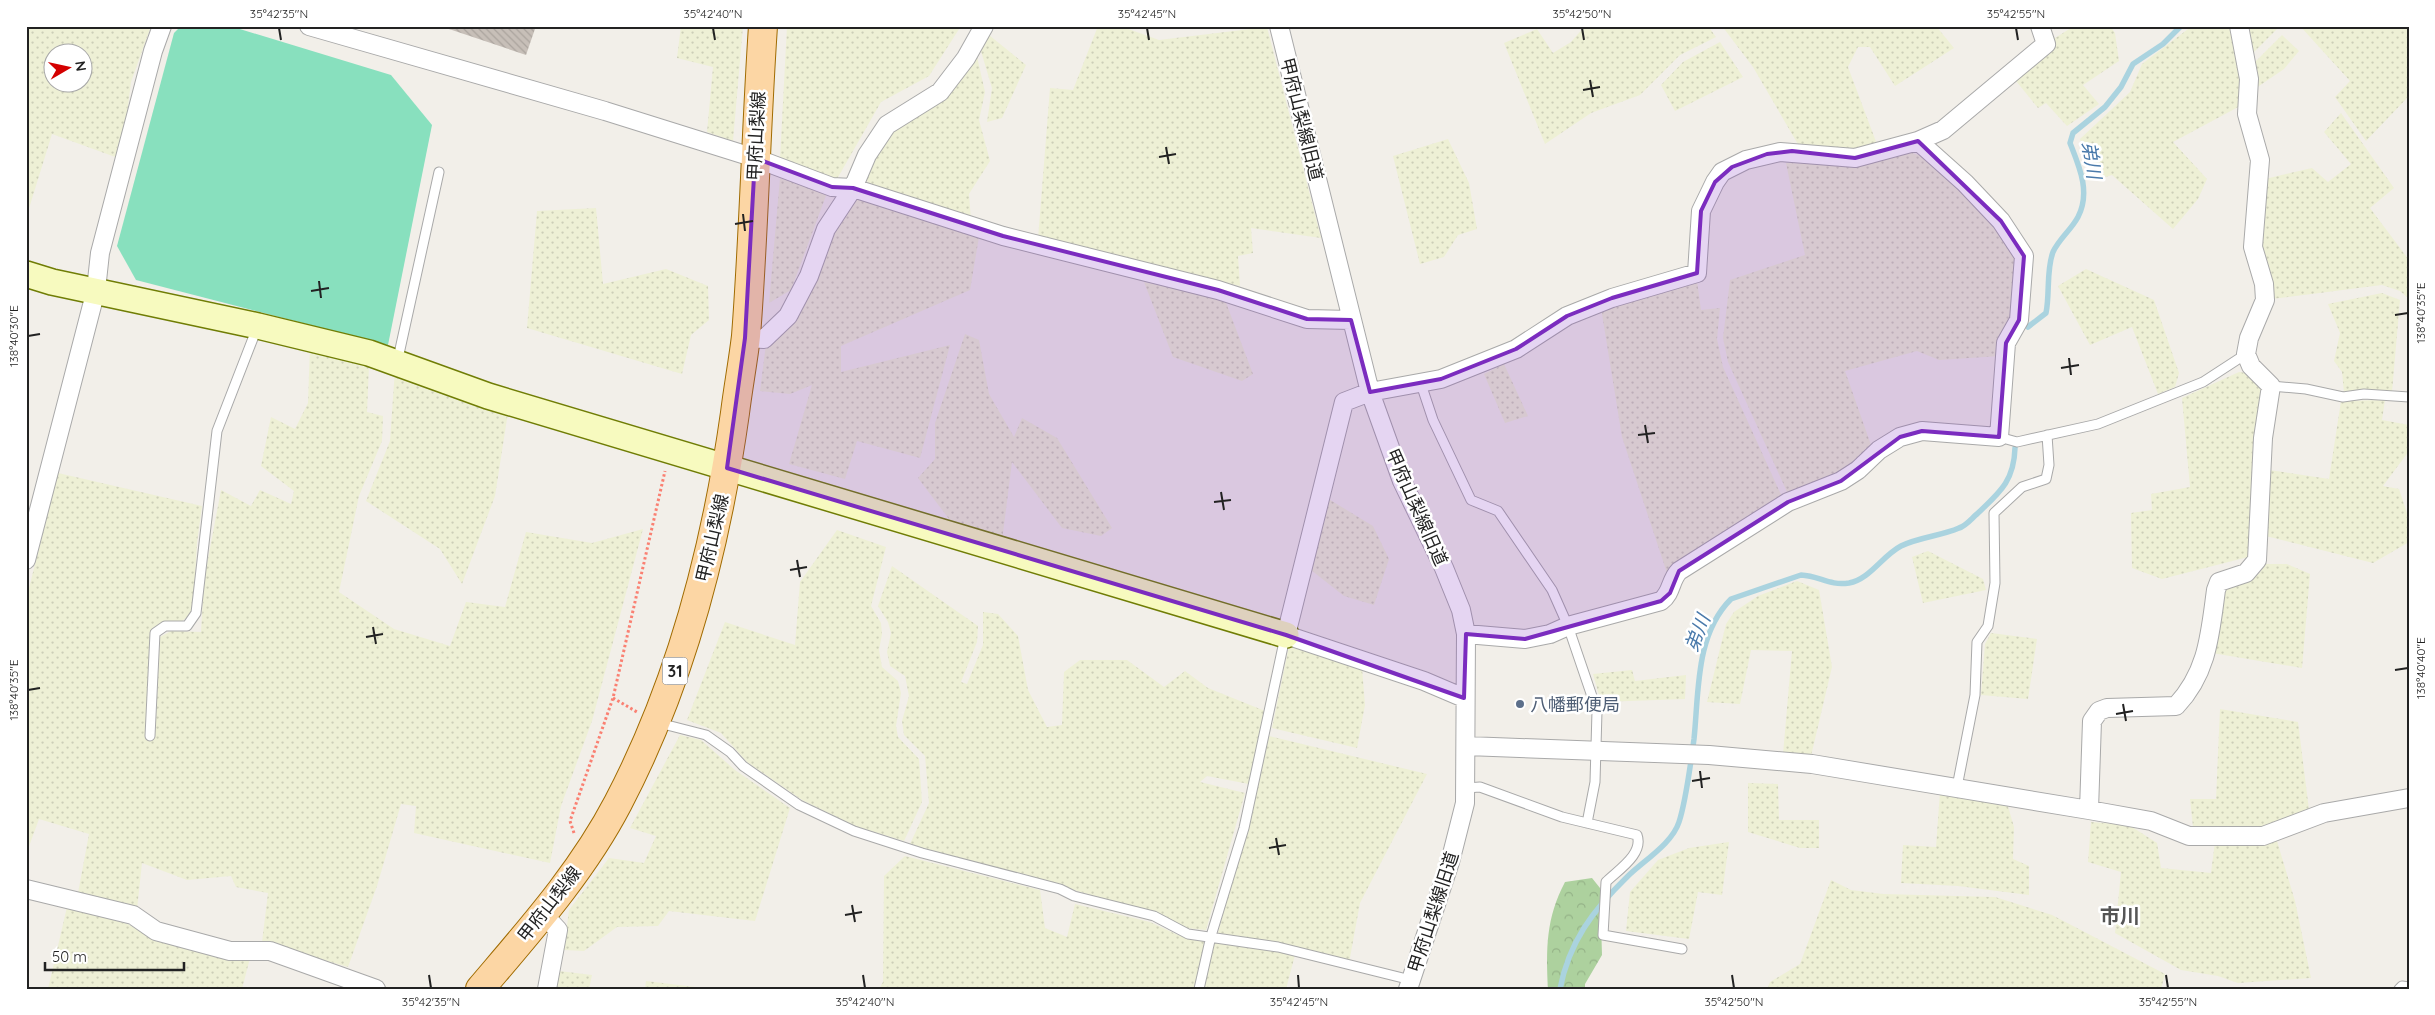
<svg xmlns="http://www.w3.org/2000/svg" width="2435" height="1015" font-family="Quicksand,'Noto Sans JP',sans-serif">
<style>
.farmland{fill:url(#farmland-dots);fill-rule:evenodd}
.forest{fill:url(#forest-crowns)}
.pitch{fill:#88e0be}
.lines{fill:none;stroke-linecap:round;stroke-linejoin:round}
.stream{stroke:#aad3df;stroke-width:5.5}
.building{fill:url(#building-back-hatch)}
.lane-casing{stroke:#a9a9a9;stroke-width:11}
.street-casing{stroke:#a9a9a9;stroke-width:20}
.secondary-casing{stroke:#707d05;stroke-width:28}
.primary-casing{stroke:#a06b00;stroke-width:30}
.path{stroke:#fa8072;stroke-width:3;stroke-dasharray:2.5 2.5;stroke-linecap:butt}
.lane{stroke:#fff;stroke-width:9}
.street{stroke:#fff;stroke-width:18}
.secondary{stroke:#f7fabf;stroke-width:25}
.primary{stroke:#fcd6a4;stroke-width:28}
.marked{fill:#7b2cbf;fill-opacity:0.2;stroke:#7b2cbf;stroke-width:4;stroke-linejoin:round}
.ticks{fill:none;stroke:#222;stroke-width:2}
.service-dot{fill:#5c6f8a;stroke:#fff;stroke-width:2}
.labels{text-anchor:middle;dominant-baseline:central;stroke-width:5;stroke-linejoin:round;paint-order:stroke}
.shield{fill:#fff;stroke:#646464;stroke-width:1}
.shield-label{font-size:16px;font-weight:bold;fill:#222}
.street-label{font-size:18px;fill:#222;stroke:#fff}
.service-label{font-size:18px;fill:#4e5e75;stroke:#fff;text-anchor:start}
.water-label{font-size:19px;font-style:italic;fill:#4a7aab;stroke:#fff}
.quarter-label{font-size:20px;font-weight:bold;fill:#555;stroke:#fff}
.neatline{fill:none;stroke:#222;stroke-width:2}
.ticks-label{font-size:12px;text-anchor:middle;fill:#222}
</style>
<defs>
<pattern id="farmland-dots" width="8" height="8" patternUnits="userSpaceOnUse" patternTransform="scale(1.25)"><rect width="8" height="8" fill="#eef0d5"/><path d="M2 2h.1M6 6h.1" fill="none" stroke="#ccceb7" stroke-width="1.8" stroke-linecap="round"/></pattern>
<pattern id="forest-crowns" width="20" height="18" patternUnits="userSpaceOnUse" patternTransform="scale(1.25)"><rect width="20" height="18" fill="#add19e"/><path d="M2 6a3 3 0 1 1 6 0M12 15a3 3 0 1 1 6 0" fill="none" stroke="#95b388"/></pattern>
<pattern id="building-back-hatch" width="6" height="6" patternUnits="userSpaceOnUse" patternTransform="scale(1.25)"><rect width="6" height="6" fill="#c7bfb8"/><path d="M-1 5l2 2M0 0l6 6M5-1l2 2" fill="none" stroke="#aba49e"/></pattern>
</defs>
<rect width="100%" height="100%" fill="#f2efe9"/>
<path class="farmland" d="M26,26H151L131,82L125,130L118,158L52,134L26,218ZM52,52H82V82H52Z
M681,26H743L733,141L707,132L713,67L677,58Z
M787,26H961L929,76L881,102L837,179L780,159Z
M1098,26H1120L1159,40L1267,27L1321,238L1251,228L1253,253L1238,256L1240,286L1038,239L1050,88L1073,90Z
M1585,26H1708L1716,37L1680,55L1640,95L1591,113L1545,144L1504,43L1537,29L1553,53L1571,42Z
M1722,26H1936L1954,48L1895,86L1870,47H1858L1848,67L1878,147L1852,153L1799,146L1753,67Z
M2074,26H2110L2115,33L2119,61L2083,85L2099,104L2067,126L2046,103L2038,108L2016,81L2047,52L2052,40Z
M2192,26H2235L2244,81L2242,105L2173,142L2207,179L2198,199L2173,229L2112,175L2096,180L2080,139L2130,92L2142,64Z
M2244,26H2280L2249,57Z
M2300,26H2409V96L2366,141L2335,97L2350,81Z
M989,35L1026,65L1002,118L987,122L992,88L980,48Z
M2282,35L2299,51L2284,69L2256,88L2253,64Z
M1720,42L1743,77L1675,111L1661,85L1683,62Z
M976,52L985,92L979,120L990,161L969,194L971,220L872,191L865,176L890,130Z
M2341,113L2394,188L2370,208L2409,260V299L2400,291L2382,285L2272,299L2259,247L2265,179L2312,168L2328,182L2351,164L2324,132Z
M1448,139L1469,183L1477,229L1458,235L1444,257L1420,264L1393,156Z
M1906,151L1931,159L1997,223L2019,256L2015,306L2000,356L1939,360L1917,351L1845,371L1871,445L1857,464L1788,494L1728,362L1723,338L1730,280L1805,255L1786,163L1862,165Z
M780,178L827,193L791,290L769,303Z
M857,196L979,237L970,290L841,346V372L950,345L920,458L857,441L845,479L789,464L812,385L790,394L760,391L766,344L792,326L803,306L831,233Z
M596,208L603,284L666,269L708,286L709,320L691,335L682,374L527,328L537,211Z
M2086,269L2154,300L2179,373L2175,387L2158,394L2132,327L2090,345L2058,286Z
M1697,281L1701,310L1720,308L1717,339L1723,367L1783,499L1667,573L1622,437L1601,308Z
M1144,282L1225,300L1253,374L1242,381L1173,357Z
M2382,293L2400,300L2392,392L2344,393L2342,372L2334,361L2340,333L2328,304Z
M965,334L979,340L989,394L1014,437L1022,418L1057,438L1112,528L1101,536L1062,528L1012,462L1002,541L952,523L918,478L935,459V423Z
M310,346L369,366L367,412L383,416L382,441L359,496L339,592L394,629L450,646L466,602L505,607L526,532L592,543L643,529L592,721L561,806L550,863L414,833L416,806L401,804L377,886L348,967L262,942L268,893L236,887L231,876L187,880L142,863L137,909L78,893L89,834L39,819L28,849H26V600L58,473L202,506L197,543L193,612L181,622H168L152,628L147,740L155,738L160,637L171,631L201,632L204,580L221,490L251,506L260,490L291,504L294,491L261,466L271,417L295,429L308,403Z
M1504,364L1528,416L1505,423L1484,374Z
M395,369L509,406L495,496L462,584L440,549L366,501L390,441Z
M2239,372L2255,374L2265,389L2254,524L2248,557L2162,579L2132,568L2131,513L2152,510L2151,494L2190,487L2182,398Z
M2385,400L2382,420L2409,425V451L2383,486L2399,489L2409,519V542L2373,563L2266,536L2269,470L2329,479L2341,401Z
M1327,498L1373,526L1389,559L1374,605L1344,596L1311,570Z
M837,530L886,547L871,606L881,623L882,634L879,650L882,667L898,681L901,693L896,726L898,737L919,759L922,802L904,841L855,826L802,800L747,762L721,733L687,720L725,622L795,645L800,582Z
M1928,551L1983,579L1986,590L1923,603L1912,557Z
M2265,564H2287L2310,574L2302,668L2212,653L2221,590L2259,574Z
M892,566L978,626L977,642L961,682L967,684L983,645V612L998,614L1018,636L1028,690L1047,727L1062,725L1064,672L1080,660H1127L1164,687L1185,671L1208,688L1265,711L1249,784L1207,776L1200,782L1245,793L1206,930L1187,928L1159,914L910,844L929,803L925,756L904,735L902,721L909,696L905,676L890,666L887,652L891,633L888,622L878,606Z
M1797,581L1819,590L1832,667L1811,756L1783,754L1792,651L1751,650L1740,704L1707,702L1726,624L1734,612L1758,596Z
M1991,633L2037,639L2028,699L1981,695L1985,644Z
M1289,646L1362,668L1365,705L1357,748L1272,728Z
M1632,670L1635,681L1686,675L1685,699L1601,702L1593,674Z
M2220,709L2298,722L2309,810L2273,826L2256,828L2193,827L2190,799H2216Z
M680,735L701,740L735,770L790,808L755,921L669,911L658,926L617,927L584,951L564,950L569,910L609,858L644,863L656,836L630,828Z
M1269,736L1427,774L1360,903L1349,963L1281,945L1218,933Z
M1748,783L1778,784L1779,820H1819V848H1800L1748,832Z
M1940,792L2007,803L2014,827L2013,859L2029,866V895L1958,886L1901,883L1903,845L1936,847Z
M2091,822L2129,825L2157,843L2161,868L2211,873L2215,842L2277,841L2295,901L2311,978L2238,983L2218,976L2181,970L2115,933L2121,872L2088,862Z
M1729,842L1722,895L1698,892L1689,939L1626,931L1630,892L1658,860L1689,848Z
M905,856L1040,890L1045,928L1067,937L1075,904L1150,922L1178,935L1206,940L1194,989H879L883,982L884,876Z
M1831,880L1851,890L1883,894L1995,897L2052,915L2165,974L2161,989H1767L1770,982L1800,964Z
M67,907L128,924L155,941L250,958L242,989H48Z
M1215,941L1295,955L1286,989H1204Z
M559,971L592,975L589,989H555Z
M646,981L712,989H645Z"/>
<path class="forest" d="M1592,878L1600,888L1602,955L1585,984V989H1548C1546,948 1546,918 1565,882Z"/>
<path class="pitch" d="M181,26H230L391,75L432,125L388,345L136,280L117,246L174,33Z"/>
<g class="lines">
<path class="stream" d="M2028,327L2046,313C2050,294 2046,270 2053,252C2059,239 2071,230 2078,217C2091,192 2079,166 2070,143L2073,133L2105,107L2121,87L2133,64L2163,44L2181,26
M1560,989C1569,942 1593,910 1627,877C1643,861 1672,844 1679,822C1686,801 1691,761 1694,739C1699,692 1695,635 1731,599L1801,575C1820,576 1829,586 1849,583C1870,579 1882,556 1901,546C1919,537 1941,536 1959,528C1966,526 1972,518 1977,514C2000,492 2014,481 2015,448"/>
</g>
<path class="building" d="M449,26H536L526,55L449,29Z"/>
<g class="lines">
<defs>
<path id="lane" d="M397,363L439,172
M1421,384L1433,420L1471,500L1498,511L1552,590L1568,626L1597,711L1595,782L1587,823
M2271,386L2306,389L2343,397L2364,394L2409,397
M1999,437L2017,442L2098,424L2203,382L2246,354
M659,723L706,735L730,752L743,766L799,805L854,831L922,853L1060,889L1074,896L1154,916L1188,934L1278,947L1411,980
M150,736L155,633L165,626H187L196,613L217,431L257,328
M1957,787L1975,695L1977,642L1988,626L1995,583L1994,513L2022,487L2046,479L2049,465L2047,435
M1466,788L1480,787L1562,817L1637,835C1644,854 1618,870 1606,882L1603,935L1682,949
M1199,989L1211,936L1244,828L1285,637
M2399,989L2402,986L2409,987"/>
<path id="street" d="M309,26L605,111L755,158L832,187L853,188L1003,236L1218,290L1307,319L1351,320
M1279,26L1370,392L1402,481L1444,568L1461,610L1466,634L1465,803L1450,862L1408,989
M745,338L764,339L788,316L809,276L826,229L853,188L867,155L887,125L940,92L966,58L984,26
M26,560L96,290L100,253L153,51L162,26
M1466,634L1525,639L1550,634L1568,626L1661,601C1672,593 1670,580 1679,571L1788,502L1841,481L1858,470L1879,450L1900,437L1922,431L1999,437L2006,343L2019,320L2024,256L2001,221L1965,183L1918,141
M1464,698L1424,681L1286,635L1344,402L1370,392L1441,379L1516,349L1567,316L1612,298L1697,273L1701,211L1715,182L1722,172L1746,160L1780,152L1855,158L1918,141L1943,130L2046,44L2040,26
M1467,746L1709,755L1812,764L2089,810L2151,821L2189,836H2263L2324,813L2409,798
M2089,810L2092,721L2099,711L2107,708L2176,706C2208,672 2210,634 2216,590L2219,582L2246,573L2257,560L2263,438L2271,386L2251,366L2246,354L2249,338L2265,300L2264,284L2253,247L2260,160L2247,114L2249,79L2239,26
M26,889L133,915L156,931L230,951H270L376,989
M544,915L558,930L547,989"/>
<path id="secondary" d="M26,274L52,282L258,326L369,353L488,396L1286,635"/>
<path id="primary" d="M480,989C530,930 582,872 618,803C682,681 716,548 735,413C738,388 743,362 746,336C754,233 756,129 763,26"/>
</defs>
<use href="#lane" class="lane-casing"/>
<use href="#street" class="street-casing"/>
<use href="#secondary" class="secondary-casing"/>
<use href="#primary" class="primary-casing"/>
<path class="path" d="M613,698L637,712
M574,833L570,821L613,698L665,471"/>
<use href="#lane" class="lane"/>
<use href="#street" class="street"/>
<use href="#secondary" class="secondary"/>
<use href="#primary" class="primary"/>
</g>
<path class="marked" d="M1918,141L2001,221L2024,256L2019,320L2006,343L1999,437L1922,431L1900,437L1841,481L1788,502L1679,571L1670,593L1661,601L1525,639L1466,634L1464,698L1286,635L727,468L745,338L755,158L832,187L853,188L1003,236L1218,290L1307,319L1351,320L1370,392L1441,379L1516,349L1567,316L1612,298L1697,273L1701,211L1715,182L1732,167L1767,154L1792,151L1855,158Z"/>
<path class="ticks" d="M279,28L281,40M713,28L715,40M1147,28L1149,40M1582,28L1584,40M2016,28L2018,40M1590,80L1593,97M1583,90L1600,87M1166,147L1169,164M1159,157L1176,154M743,214L745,231M735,224L753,221M319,281L321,298M311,291L329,288M2395,315L2408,313M28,336L40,334M2069,358L2071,375M2061,368L2079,365M1645,425L1648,443M1638,435L1655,433M1221,492L1224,510M1214,502L1231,500M797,560L800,577M790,570L807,567M373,627L376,644M366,637L383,634M2395,670L2408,668M28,690L40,688M2123,704L2126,721M2116,714L2133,711M1700,771L1702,788M1692,781L1710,778M1276,838L1279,855M1269,848L1286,845M852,905L855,922M845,915L862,912M429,975L431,988M863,975L865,988M1298,975L1299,988M1732,975L1734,988M2166,975L2168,988"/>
<circle class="service-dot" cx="1520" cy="704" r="5"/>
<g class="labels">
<rect class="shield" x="662.5" y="657.5" width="25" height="27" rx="4"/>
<g class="shield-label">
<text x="675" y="671">31</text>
</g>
<g class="street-label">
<text transform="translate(1302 119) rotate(76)">甲府山梨線旧道</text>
<text transform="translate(756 136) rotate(-87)">甲府山梨線</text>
<text transform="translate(1417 507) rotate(66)">甲府山梨線旧道</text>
<text transform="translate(712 538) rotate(-77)">甲府山梨線</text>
<text transform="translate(549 904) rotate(-52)">甲府山梨線</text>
<text transform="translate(1433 912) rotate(-72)">甲府山梨線旧道</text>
</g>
<g class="service-label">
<text x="1530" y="704">八幡郵便局</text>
</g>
<g class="water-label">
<text transform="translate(2092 160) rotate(81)">弟川</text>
<text transform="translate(1697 633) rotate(-69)">弟川</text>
</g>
<g class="quarter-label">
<text x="2120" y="915">市川</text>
</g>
</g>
<rect width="2435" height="1015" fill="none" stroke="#ffffff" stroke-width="55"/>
<g transform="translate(68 68) rotate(81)"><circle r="24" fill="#ffffff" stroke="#a7a7a7"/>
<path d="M0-4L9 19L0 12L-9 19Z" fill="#d40000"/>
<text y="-8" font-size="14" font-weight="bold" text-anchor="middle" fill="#222222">N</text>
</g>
<path d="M45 962v8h139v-8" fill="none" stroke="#222222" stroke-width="2.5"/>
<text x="52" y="962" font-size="15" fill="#222222" stroke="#ffffff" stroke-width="4" paint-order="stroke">50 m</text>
<rect x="28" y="28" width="2380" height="960" class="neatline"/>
<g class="ticks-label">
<text x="279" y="18">35°42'35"N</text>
<text x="713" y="18">35°42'40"N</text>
<text x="1147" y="18">35°42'45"N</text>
<text x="1582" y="18">35°42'50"N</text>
<text x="2016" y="18">35°42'55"N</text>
<text transform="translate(2421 313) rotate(-90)" y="4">138°40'35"E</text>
<text transform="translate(14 336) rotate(-90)" y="4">138°40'30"E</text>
<text transform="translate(2421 668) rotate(-90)" y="4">138°40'40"E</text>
<text transform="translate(14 690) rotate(-90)" y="4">138°40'35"E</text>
<text x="431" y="1006">35°42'35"N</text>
<text x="865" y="1006">35°42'40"N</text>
<text x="1299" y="1006">35°42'45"N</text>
<text x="1734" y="1006">35°42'50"N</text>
<text x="2168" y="1006">35°42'55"N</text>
</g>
</svg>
